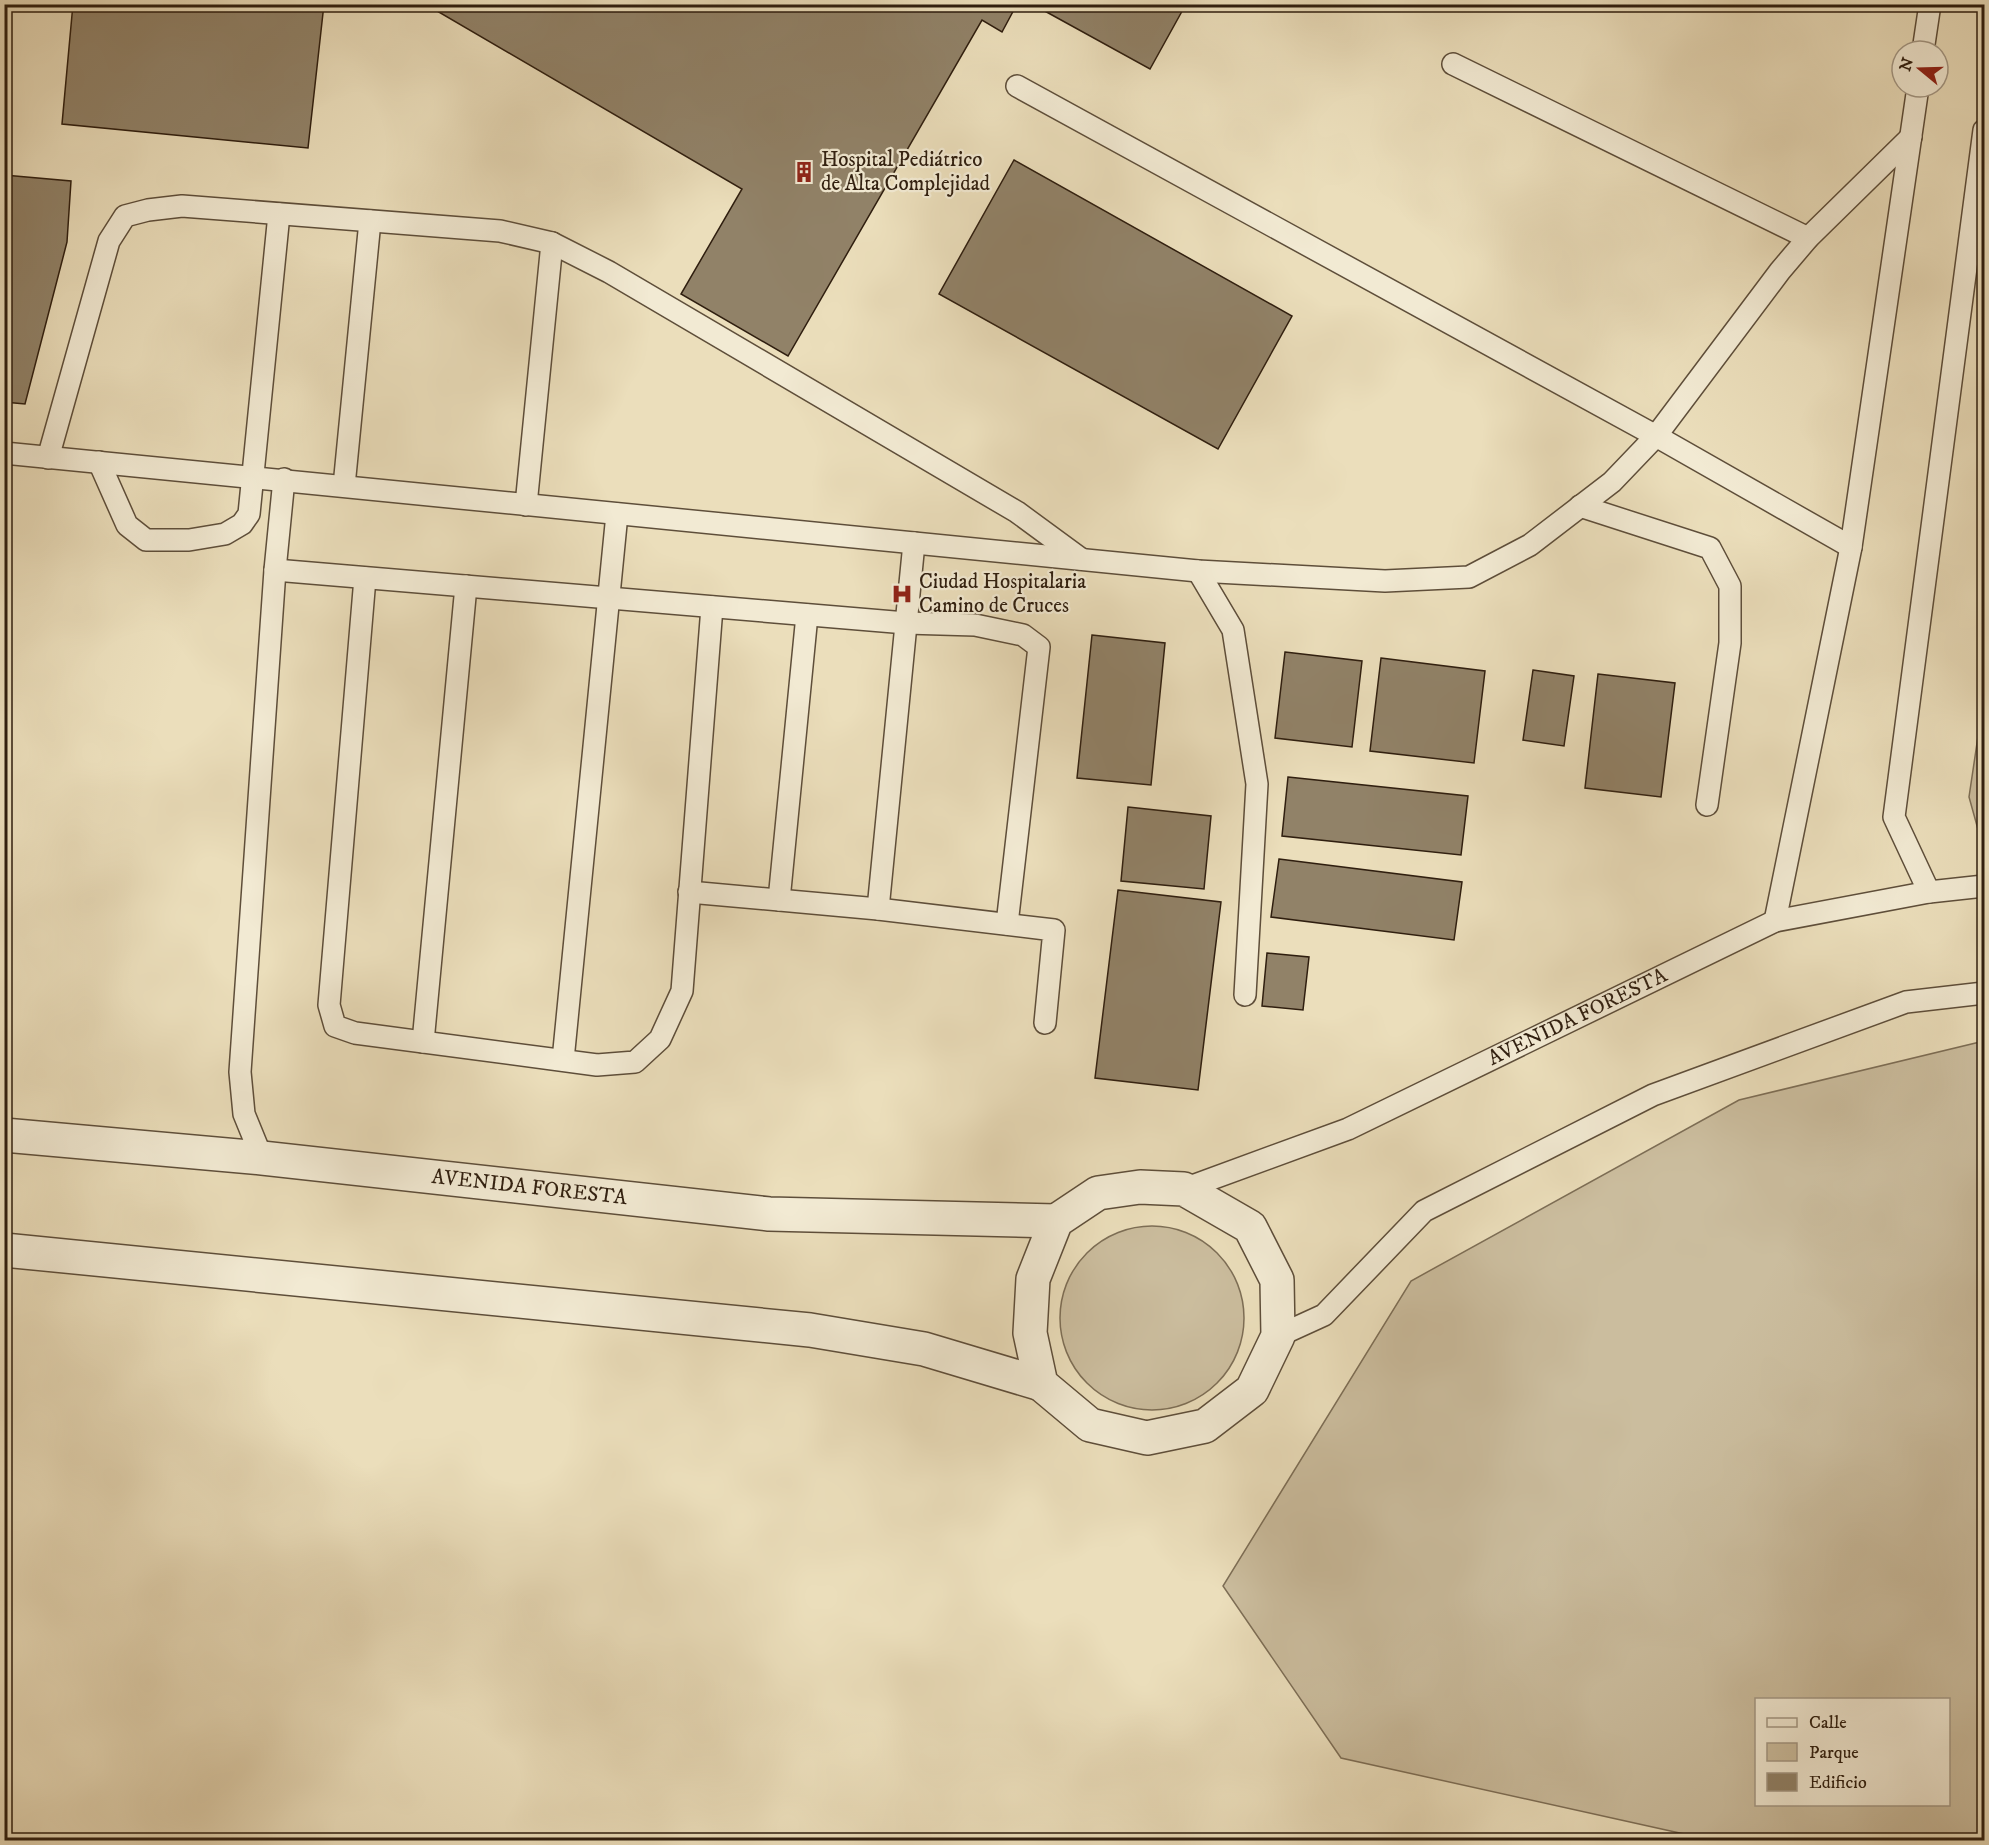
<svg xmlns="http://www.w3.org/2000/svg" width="1989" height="1845" font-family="'IM FELL DW Pica',serif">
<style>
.green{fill:#cbbd9e;stroke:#7d6e56;stroke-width:1.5;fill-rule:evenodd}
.building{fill:#918268;stroke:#2f1e0f;stroke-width:1.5}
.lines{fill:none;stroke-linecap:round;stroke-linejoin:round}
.service-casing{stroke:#5e4e3a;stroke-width:24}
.minor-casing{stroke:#5e4e3a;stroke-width:36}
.service{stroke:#f2ead3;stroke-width:21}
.minor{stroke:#f2ead3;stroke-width:33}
.labels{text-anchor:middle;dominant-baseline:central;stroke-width:4.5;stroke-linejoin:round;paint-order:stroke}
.poi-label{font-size:21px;fill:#2f1e0f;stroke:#f2ead3;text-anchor:start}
.street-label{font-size:21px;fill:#2f1e0f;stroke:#f2ead3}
</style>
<rect width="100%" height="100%" fill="#ebdebb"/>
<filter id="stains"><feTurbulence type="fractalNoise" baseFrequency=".00333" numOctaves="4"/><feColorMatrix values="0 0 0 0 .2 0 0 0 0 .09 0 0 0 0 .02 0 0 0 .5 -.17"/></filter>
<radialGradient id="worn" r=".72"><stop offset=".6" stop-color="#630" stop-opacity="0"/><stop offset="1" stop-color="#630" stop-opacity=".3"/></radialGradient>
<path class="green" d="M1984,696V851L1969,797Z
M1984,1041V1840H1694L1684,1834L1341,1758L1223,1586L1411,1281L1739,1100ZM1756,1700H1948V1804H1756Z
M1060 1318a92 92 0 1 1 184 0a92 92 0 1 1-184 0Z"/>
<path class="building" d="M73,4H324L308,148L62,124Z
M425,4H1017L1002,32L982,20L788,356L681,294L742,189Z
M1032,4H1186L1150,69Z
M1014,160L1292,316L1218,449L939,294Z
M4,175L71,181L67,242L25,404L4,402Z
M1092,635L1165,643L1151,785L1077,778Z
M1285,652L1362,661L1352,747L1275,738Z
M1381,658L1485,671L1474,763L1370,751Z
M1533,670L1574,676L1564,746L1523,740Z
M1598,674L1675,683L1661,797L1585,788Z
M1288,777L1468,796L1461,855L1282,836Z
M1128,807L1211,816L1204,889L1121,881Z
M1279,859L1462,882L1454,940L1271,917Z
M1118,890L1221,902L1198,1090L1095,1078Z
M1267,953L1309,957L1303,1010L1262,1006Z"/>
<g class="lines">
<defs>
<g id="service">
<path d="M1923,51L1930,4"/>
<path d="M1453,64L1808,238"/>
<path d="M1017,86L1656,436L1851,547"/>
<path d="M4,453L1198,571L1385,581L1469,577L1530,545L1612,482L1656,436L1780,271L1808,238L1911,137"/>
<path d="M48,458L109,241L125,216L148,210L182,206L500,231L552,243L609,272L1017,512L1081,559"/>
<path d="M99,462L127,525L146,540H189L225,534L242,524L249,514L279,214"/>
<path d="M344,486L370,221"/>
<path d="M526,505L552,243"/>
<path d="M1580,506L1710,548L1730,586V643L1707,805"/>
<path d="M275,570L906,623L975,625L1023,635L1039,647L1007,924"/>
<path d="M1198,571L1233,630L1257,784L1245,995"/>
<path d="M365,578L329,1005L335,1026L355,1033L597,1065L635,1062L660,1039L682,991L712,607"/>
<path d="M689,892L878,909L1054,930L1045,1023"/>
<path d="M1929,892L1894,817L1984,130"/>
<path d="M779,900L807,615"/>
<path d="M878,909L914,543"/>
<path d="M1775,921L1851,547L1918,87"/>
<path d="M423,1042L466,586"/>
<path d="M563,1060L617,514"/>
<path d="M262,1158L244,1114L240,1072L275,570L284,479"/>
<path id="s1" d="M1184,1189L1348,1129L1775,921L1929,892L1984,886"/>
<path d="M1278,1336L1324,1315L1424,1211L1653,1095L1906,1002L1984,993"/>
</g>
<g id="minor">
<path id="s2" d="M4,1135L262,1158L769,1214L1056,1221"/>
<path d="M1140,1187L1184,1189L1250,1227L1277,1280L1278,1336L1252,1390L1205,1426L1147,1438L1090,1425L1041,1384L1030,1333L1033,1279L1056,1221L1098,1193Z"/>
<path d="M4,1250L810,1330L924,1349L1041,1384"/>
</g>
</defs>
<use href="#service" class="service-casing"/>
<use href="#minor" class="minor-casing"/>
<use href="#service" class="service"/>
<use href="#minor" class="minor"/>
</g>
<defs>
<symbol id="building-bare" viewBox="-9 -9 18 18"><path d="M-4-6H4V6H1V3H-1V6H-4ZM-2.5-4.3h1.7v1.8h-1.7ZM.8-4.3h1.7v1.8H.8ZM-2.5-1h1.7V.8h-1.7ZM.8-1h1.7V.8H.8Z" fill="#8f2418" stroke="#f2ead3" stroke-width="2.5" paint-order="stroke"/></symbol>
<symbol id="hospital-bare" viewBox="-9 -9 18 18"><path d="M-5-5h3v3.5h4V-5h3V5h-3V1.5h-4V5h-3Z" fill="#8f2418" stroke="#f2ead3" stroke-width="2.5" paint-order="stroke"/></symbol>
</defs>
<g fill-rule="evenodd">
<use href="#building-bare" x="789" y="157" width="30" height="30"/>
<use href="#hospital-bare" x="887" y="579" width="30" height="30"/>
</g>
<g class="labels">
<g class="poi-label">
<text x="821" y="160">Hospital Pediátrico<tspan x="821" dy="24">de Alta Complejidad</tspan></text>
<text x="919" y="582">Ciudad Hospitalaria<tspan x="919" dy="24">Camino de Cruces</tspan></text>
</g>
<g class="street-label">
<text stroke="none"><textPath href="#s1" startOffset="430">AVENIDA FORESTA</textPath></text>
<text stroke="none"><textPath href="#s2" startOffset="528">AVENIDA FORESTA</textPath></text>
</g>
</g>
<rect width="1989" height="1845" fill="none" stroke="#ebdebb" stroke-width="24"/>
<rect x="6" y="6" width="1977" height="1833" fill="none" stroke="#2f1e0f" stroke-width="3"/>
<rect x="12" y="12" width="1965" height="1821" fill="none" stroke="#2f1e0f" stroke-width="1.5"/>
<rect x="1755" y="1698" width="195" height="108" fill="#f2ead3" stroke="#a49885" stroke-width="1.5"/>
<rect x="1767" y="1718" width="30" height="9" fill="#f2ead3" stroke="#a49885" stroke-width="1.5"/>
<text x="1809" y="1728" font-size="18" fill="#2f1e0f">Calle</text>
<rect x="1767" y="1743" width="30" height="18" fill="#cbbd9e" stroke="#a49885" stroke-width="1.5"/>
<text x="1809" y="1758" font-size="18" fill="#2f1e0f">Parque</text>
<rect x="1767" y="1773" width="30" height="18" fill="#918268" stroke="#a49885" stroke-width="1.5"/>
<text x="1809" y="1788" font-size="18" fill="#2f1e0f">Edificio</text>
<g transform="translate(1920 69) rotate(289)"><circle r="28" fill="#f2ead3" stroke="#a49885" stroke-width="1.5"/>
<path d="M0-4.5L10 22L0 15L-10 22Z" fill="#8f2418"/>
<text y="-9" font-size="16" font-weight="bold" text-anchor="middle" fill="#2f1e0f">N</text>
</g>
<rect width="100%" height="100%" filter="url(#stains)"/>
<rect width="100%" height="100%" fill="url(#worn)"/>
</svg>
